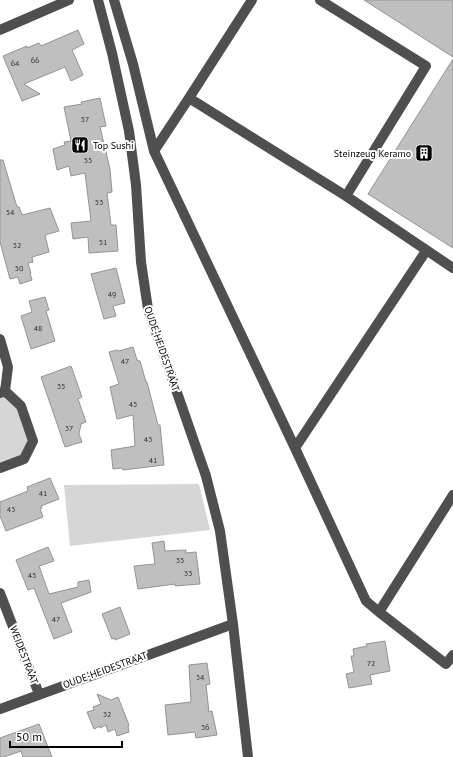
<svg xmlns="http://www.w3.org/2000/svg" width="453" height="757" font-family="'PT Sans',sans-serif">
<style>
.green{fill:#d6d6d6}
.building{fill:#bfbfbf;stroke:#939393}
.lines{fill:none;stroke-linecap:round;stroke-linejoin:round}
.minor{stroke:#4f4f4f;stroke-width:10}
.labels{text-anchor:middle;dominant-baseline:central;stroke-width:4;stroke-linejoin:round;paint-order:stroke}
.number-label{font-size:8px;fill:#303030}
.poi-label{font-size:10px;fill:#000;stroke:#fff;text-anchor:start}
.street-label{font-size:10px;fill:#000;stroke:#fff}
</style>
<rect width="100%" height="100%" fill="#fff"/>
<path class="green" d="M0,393L21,406L33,441L24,459L0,468Z
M199,484L210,530L70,546L64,485Z"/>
<path class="building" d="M364,0H453V57Z
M78,30L84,44L72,50L83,75L71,81L65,67L24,84L40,94L22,101L3,56L27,46V48L39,43L41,46Z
M453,59V248L368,194Z
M100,98L106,126L100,127L110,169L112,192L107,193L111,225H116L118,251L89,253L88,237L73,239L71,223L91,221L85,173L71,176L69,166L57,170L53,149L65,145L64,142L71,141L64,107L82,104L81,102Z
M0,160H3L17,207H19L22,215L50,208L59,231L45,235L49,252L32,257L33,262L28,263L31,273H30L32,280L20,284L18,277L10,279L0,242Z
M116,268L125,303L113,306L116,316L104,319L91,274Z
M45,297L49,310L46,311L55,341L31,349L21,316L32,312L29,301Z
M133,347L137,360L140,361L146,382H147L158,425H160L164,465L123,470L122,468L113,469L111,450L135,446L133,415L117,419L110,387L119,384L109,352L117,350L119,351Z
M71,366L82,397L78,399L86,422L81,424L79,434L82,442L65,447L41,377Z
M50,478L59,499L41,506L42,508L40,509L43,517L6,531L0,516V502L28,491L27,487Z
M164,541L165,551L186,550V553L196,552L200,584L175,586V584L138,589L134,566L155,564L152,543Z
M48,547L54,561L39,566L49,594L78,587V582L89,580L91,592L61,603L72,632L54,639L34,588L28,590L16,560Z
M120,607L130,634L115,640V638L112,639L102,614Z
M385,641L390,671L370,675L372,684L349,688L346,674L354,672L351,656H354L353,649L367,646L366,644Z
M207,663L210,684L206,685L209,712L212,711L217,735L196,738L195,732L168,735L165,705L191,702L189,665Z
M97,694L111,700L118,697L129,725L128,727L129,732L117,736L115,729L108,732L106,725L100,728V726L94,729L87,712L94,710L93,707L101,704Z
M39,724L52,757H23L21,751L4,757H0V738Z"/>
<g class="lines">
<path class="minor" d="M98,0L112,53L129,131L136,185L141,262L148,309L206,476L220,531L233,624L248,757
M114,0L133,64L154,151
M252,0L189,98L346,196L453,268
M320,0L426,66L346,196
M0,30L69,0
M189,98L154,151L295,448L366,601L379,612
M0,339L8,367L5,391
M0,393L5,391L21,406L33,441L24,459L0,468
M295,448L426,251
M453,495L379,612L446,664L453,655
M0,593L39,694
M0,709L233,624"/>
</g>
<defs>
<symbol id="restaurant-square" viewBox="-11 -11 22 22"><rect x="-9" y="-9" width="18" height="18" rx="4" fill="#000" stroke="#fff"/><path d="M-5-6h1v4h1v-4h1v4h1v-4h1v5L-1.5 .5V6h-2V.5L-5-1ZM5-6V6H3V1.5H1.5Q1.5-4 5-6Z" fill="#fff"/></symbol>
<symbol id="building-square" viewBox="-11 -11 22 22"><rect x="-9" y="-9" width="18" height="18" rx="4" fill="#000" stroke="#fff"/><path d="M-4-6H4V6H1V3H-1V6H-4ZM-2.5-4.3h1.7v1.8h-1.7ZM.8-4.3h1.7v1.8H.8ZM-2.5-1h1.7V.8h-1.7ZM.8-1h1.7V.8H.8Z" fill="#fff"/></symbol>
</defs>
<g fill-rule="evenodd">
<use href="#restaurant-square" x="70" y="135" width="20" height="20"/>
<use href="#building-square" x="414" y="143" width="20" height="20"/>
</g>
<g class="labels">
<g class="number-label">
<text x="35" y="60">66</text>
<text x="15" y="63">64</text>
<text x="85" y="119">57</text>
<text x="88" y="160">55</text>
<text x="99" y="202">53</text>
<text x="10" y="212">54</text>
<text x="103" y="242">51</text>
<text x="17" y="245">52</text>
<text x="19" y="268">50</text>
<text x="112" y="294">49</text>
<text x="38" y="328">48</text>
<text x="125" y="361">47</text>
<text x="61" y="386">35</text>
<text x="133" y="404">45</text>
<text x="69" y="428">37</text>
<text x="148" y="439">43</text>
<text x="153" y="460">41</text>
<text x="43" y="493">41</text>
<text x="11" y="509">43</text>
<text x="180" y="560">35</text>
<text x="188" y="573">33</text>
<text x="32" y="575">45</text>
<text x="56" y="619">47</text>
<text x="371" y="663">72</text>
<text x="200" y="677">34</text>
<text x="107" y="714">32</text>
<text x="205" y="727">36</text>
</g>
<g class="poi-label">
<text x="93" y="145">Top Sushi</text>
<text x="411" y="153" text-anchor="end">Steinzeug Keramo</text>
</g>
<g class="street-label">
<text transform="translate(162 349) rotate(71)">OUDE-HEIDESTRAAT</text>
<text transform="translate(24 655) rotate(69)">WEIDESTRAAT</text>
<text transform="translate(105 670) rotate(-20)">OUDE-HEIDESTRAAT</text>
</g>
</g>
<path d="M10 741v6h112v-6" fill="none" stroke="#000000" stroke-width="2"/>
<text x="16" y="741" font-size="12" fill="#000000" stroke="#ffffff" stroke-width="3" paint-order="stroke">50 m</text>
</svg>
